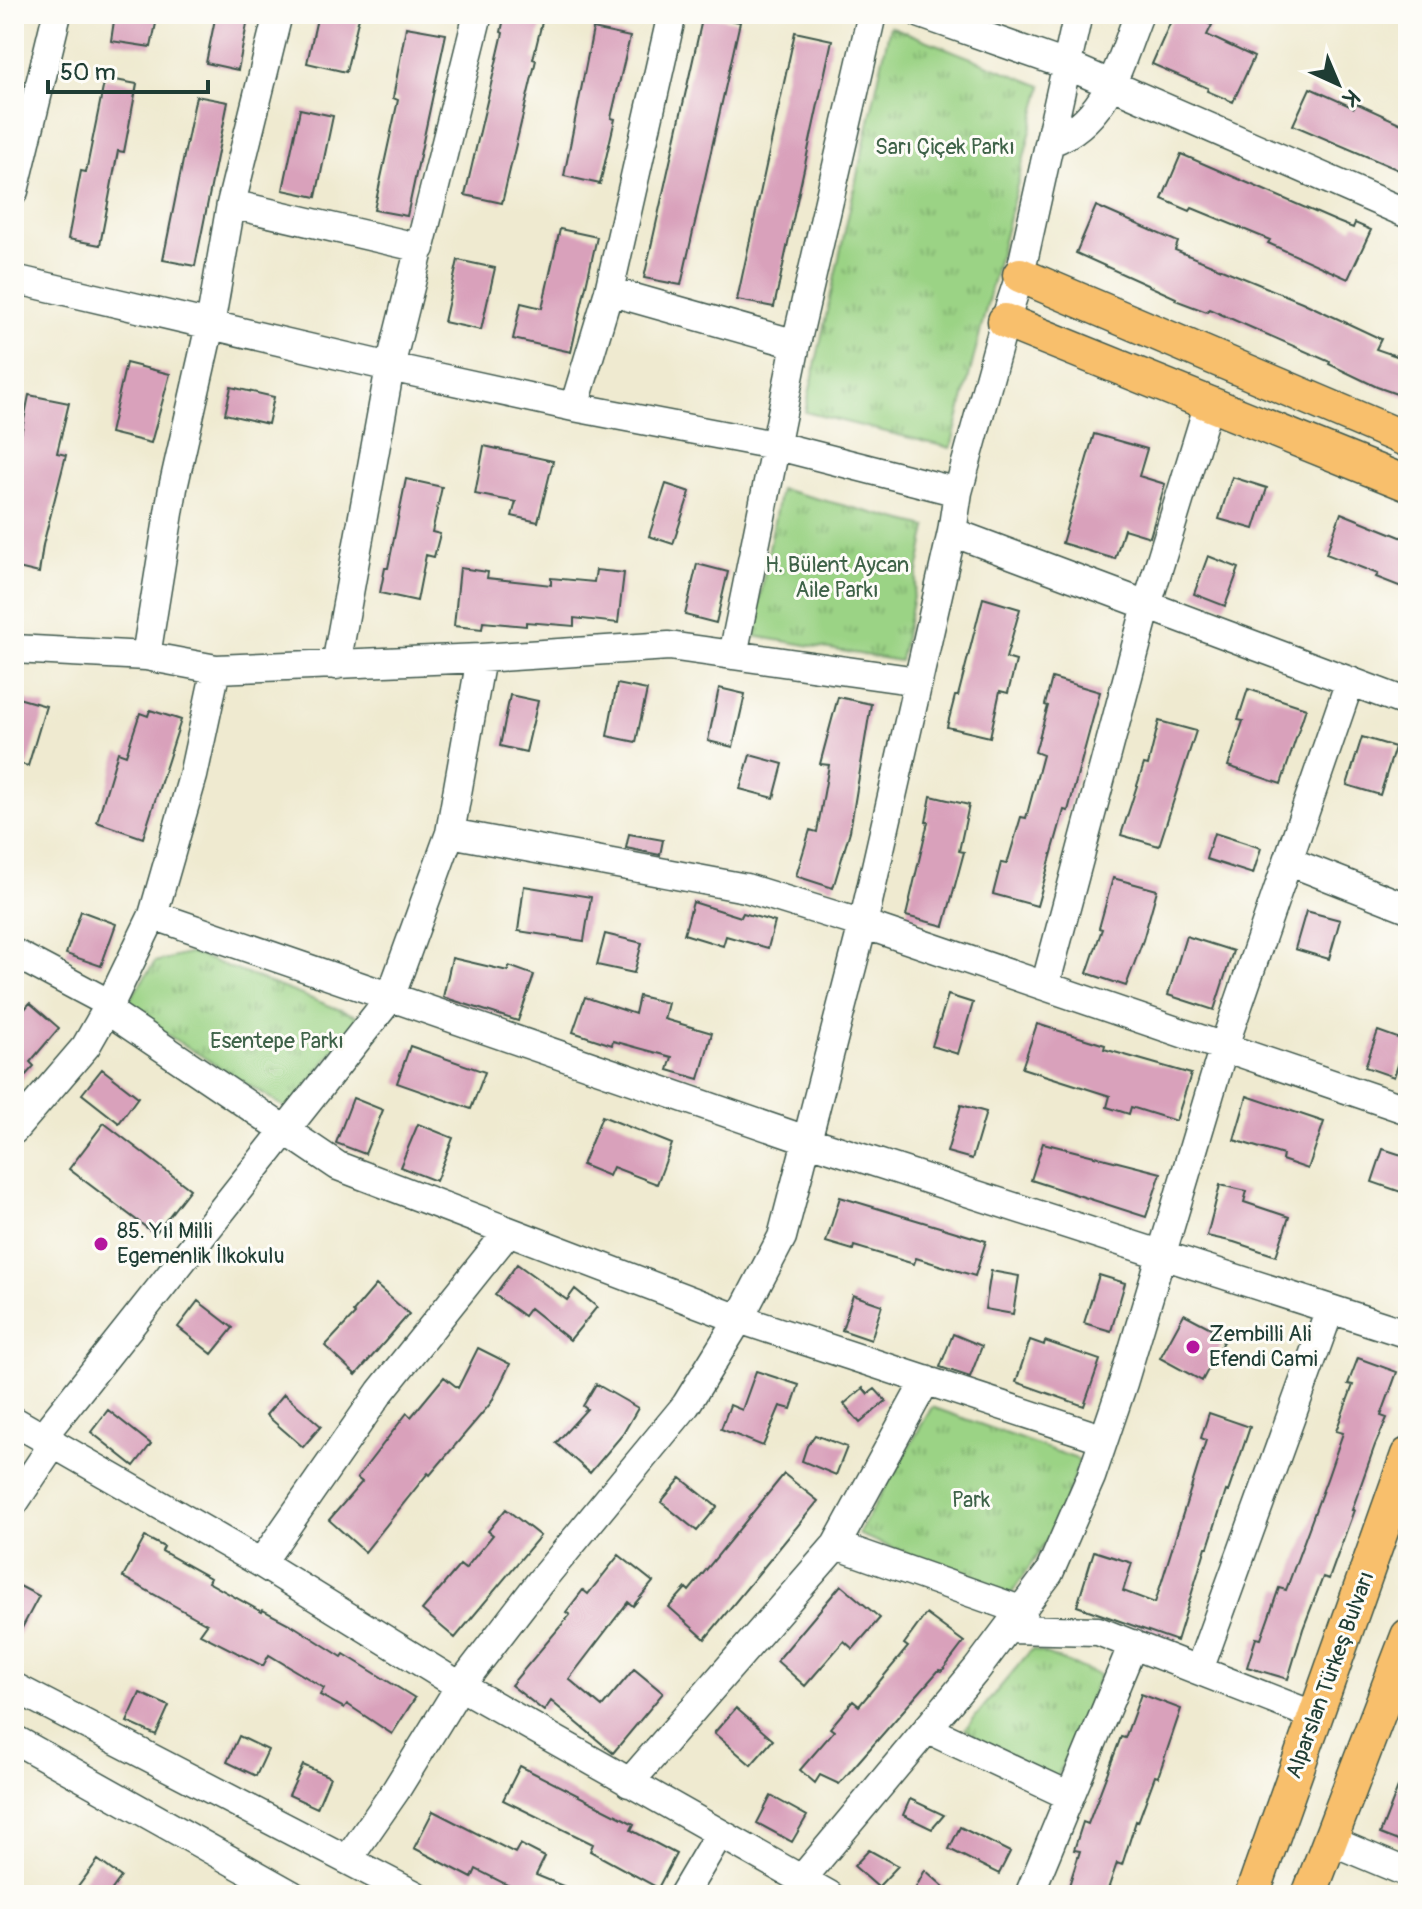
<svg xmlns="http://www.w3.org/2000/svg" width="1422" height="1909" font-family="Pangolin,sans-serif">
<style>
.park{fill:url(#park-tufts);stroke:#5d885c;stroke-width:2}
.building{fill:#d9a1bb}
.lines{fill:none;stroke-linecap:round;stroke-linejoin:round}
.minor-casing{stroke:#3e574b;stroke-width:31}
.major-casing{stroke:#3e574b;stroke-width:37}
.minor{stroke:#fff;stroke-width:28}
.major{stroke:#f8bf6c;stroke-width:34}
.poi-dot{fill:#b5179e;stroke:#fdfcf7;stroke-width:3}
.labels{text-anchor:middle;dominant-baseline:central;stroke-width:6;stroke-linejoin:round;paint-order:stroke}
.park-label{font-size:22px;fill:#3e6248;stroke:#fdfcf7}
.poi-label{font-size:22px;fill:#1f3d34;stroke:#fdfcf7;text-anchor:start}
.street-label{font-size:22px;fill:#1f3d34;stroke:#fdfcf7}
</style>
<defs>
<pattern id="park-tufts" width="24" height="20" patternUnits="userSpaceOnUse" patternTransform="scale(2)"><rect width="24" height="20" fill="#9bd385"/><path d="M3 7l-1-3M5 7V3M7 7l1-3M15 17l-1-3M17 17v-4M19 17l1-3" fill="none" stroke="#7eac6e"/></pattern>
</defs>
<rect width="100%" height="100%" fill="#fdfcf7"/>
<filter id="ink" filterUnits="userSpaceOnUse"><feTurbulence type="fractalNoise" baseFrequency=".0125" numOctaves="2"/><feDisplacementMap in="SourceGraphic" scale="16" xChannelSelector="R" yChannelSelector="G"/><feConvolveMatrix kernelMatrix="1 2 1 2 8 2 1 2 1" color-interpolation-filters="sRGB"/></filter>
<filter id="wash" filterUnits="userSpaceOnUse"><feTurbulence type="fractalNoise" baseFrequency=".006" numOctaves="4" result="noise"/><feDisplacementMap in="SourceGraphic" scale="32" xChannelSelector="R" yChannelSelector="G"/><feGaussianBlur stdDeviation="1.8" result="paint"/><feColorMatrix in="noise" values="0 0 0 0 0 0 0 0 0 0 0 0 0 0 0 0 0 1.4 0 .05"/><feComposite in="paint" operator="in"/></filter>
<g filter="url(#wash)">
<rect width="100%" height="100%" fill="#efead0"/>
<path class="park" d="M890,26L1042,86L951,448L805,412Z
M780,489L927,527L900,661L753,636Z
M192,953L359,1017L289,1110L124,1008L155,962Z
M932,1407L1080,1460L1057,1525L1010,1596L858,1534Z
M1032,1649L1100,1675L1056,1781L996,1751L965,1729Z"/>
<g id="blocks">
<path class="building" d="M115,14H158L151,47L111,41Z
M216,14H249L238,70L206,63Z
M318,14H346L359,17L346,72L307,63Z
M505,14H544L533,59L536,60L502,203L465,195L503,33L501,32Z
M1174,14H1186L1212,25L1207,35L1254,57L1233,102L1207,91L1208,88L1152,64Z
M703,15L740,22L681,285L644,278Z
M406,27L446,34L407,216L374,210L398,100L393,98Z
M593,29L630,37L611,118L615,119L600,184L564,176Z
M795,32L832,40L774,307L737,300Z
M105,78L137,84L124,152L118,151L100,245L68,239L81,171L86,172Z
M1310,88L1354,108L1356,103L1408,127V174L1293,125Z
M196,96L228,102L195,266L163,260Z
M300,109L333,116L316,197L283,190Z
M1181,154L1338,222L1353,228L1355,223L1371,230L1348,279L1268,243L1270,240L1192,208L1190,211L1162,199Z
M1096,206L1178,242L1175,250L1302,302L1381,339L1376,349L1408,360V398L1377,387L1329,364L1330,362L1209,309L1207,312L1175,300L1176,298L1076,253Z
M560,229L597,237L571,352L513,339L521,303L542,308Z
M458,260L495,268L481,330L444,322Z
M126,363L170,374L151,443L110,433Z
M231,387L274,397L268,424L225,414Z
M29,395L69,403L57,453L66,455L43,545L39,573L14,567V469Z
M1094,434L1147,449L1139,476L1165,484L1150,537L1124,529L1115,559L1062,543Z
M484,446L553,461L538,522L512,516L516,502L475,494Z
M1232,477L1267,488L1254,529L1219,519Z
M406,479L442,487L432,532L440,534L434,557L426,555L417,601L380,593L385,568H388Z
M666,484L690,492L673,544L649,536Z
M1341,513L1408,540V577L1404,588L1376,577L1378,574L1326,554Z
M1208,556L1239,568L1225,606L1194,594Z
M697,564L728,572L716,623L685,615Z
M460,568L488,572L487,578L551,585V578L594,582L596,570L624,573L618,623L574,618V626L526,622V626L483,622L482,629L454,626Z
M983,598L1020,609L1006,658L1016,661L1008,693L1000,691L990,737L947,727L955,696H958Z
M1052,678L1100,692L1068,811L1064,810L1037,906L993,894L1001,863L1007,864L1021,817L1026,818L1043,755L1035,752L1048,706L1045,705Z
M617,684L647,690L636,742L607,736Z
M719,688L745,694L733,747L708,741Z
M1248,689L1306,708L1281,784L1228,766L1243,721L1238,720Z
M510,695L538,701L526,752L500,746Z
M838,697L871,704L850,831L833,888L796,876L810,830L817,832L829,765L820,764Z
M18,698L46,706L28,766L14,762V710Z
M150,710L181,720L143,838L97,822L118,752L126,755L140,713L148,716Z
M1159,721L1196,731L1159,846L1121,835L1144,764L1148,765Z
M1362,737L1395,747L1380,795L1347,785Z
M750,755L783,764L774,798L740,789Z
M931,796L969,805L959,851L964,852L944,926L906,916L928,822H926Z
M1214,833L1261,848L1253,874L1206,859Z
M629,834L663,840L660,855L626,848Z
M1113,878L1157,890L1143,940L1126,986L1087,973L1102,929L1099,928Z
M524,886L591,897L584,941L518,931Z
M693,902L741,917L743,913L775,922L768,948L726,936L723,946L684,934Z
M81,911L116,924L101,966L66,954Z
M1306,911L1340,920L1329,959L1295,949Z
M605,934L642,943L634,973L597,965Z
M1186,936L1233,951L1214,1010L1168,995Z
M452,958L508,971L509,966L534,975L518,1021L443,997Z
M948,995L973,1003L958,1054L932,1046Z
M639,996L668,1003L664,1019L712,1033L699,1079L668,1070L672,1057L613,1041L612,1045L573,1032L585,997L635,1014Z
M30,1003L59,1028L30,1062L34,1066L14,1088V1021Z
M1037,1024L1105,1045L1104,1049L1191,1074L1176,1121L1131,1107L1129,1114L1107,1107L1110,1096L1022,1068Z
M1378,1031L1406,1041L1394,1077L1365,1067Z
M410,1046L485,1072L471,1109L397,1083Z
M102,1069L138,1097L119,1123L82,1094Z
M1247,1096L1324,1122L1308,1169L1282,1160L1283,1155L1234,1140Z
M353,1098L383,1110L365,1154L336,1143Z
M961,1105L986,1112L972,1159L947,1152Z
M602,1116L672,1144L657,1184L613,1167L609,1176L582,1165Z
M104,1123L190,1189L155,1234L69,1169Z
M418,1124L453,1138L436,1181L400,1167Z
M1043,1143L1161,1173L1146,1217L1031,1180Z
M1383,1149L1408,1157V1172L1401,1192L1372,1182Z
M1220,1185L1247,1191L1244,1202L1289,1217L1276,1256L1234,1242L1207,1236Z
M840,1197L986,1241L975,1276L916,1258L914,1264L854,1246L853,1250L826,1242Z
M517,1264L567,1300L575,1289L597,1307L570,1340L530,1308L524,1316L495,1295Z
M991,1271L1019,1276L1013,1314L985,1309Z
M1099,1275L1125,1283L1111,1331L1084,1323Z
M376,1285L409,1314L356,1375L325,1346L355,1314L353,1312Z
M853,1295L882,1305L871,1340L842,1330Z
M198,1301L233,1328L212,1354L178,1327Z
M1184,1314L1226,1336L1202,1381L1160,1358Z
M953,1334L982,1346L970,1377L940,1367Z
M1030,1340L1044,1345L1045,1341L1100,1360L1084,1406L1016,1382Z
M478,1348L510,1364L491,1403L430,1475L428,1473L365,1552L329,1520L362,1482L357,1478L407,1413L411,1417L444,1377L458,1388Z
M1358,1358L1397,1372L1381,1416L1387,1418L1375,1445L1352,1510H1354L1329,1579L1323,1577L1303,1629L1288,1679L1247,1667L1256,1638L1261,1639L1279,1588L1286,1590L1327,1479L1343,1433L1336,1431L1353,1385L1348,1384Z
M756,1371L799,1385L791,1409L780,1406L763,1446L721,1429L730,1405L742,1410Z
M596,1384L638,1408L623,1434L590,1473L556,1443L587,1409L583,1406Z
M863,1388L868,1394L875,1389L886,1401L860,1423L844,1404Z
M284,1394L321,1426L303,1447L266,1415Z
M108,1410L151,1444L134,1466L91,1432Z
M1209,1413L1250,1427L1228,1492L1226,1491L1208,1547H1206L1177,1641L1077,1606L1094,1551L1132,1563L1123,1591L1155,1603L1206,1440L1201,1438Z
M815,1435L847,1447L836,1475L802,1461L807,1446Z
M784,1474L818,1501L705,1639L669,1607L686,1588L689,1591Z
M681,1478L717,1507L697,1531L661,1502Z
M506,1509L540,1536L455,1638L422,1610L460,1565L465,1569L493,1535L488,1531Z
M145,1537L164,1547L162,1551L210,1578L208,1582L262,1612L263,1610L295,1627L342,1657L344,1654L415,1698L392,1734L347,1704L344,1708L320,1695L324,1688L269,1655L263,1666L200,1634L207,1624L123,1577Z
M619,1555L653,1582L633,1606L628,1602L569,1679L602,1707L634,1669L663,1693L613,1753L551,1701L544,1711L511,1685L570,1615L566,1612L583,1590L588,1594Z
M14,1583L39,1596L14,1643Z
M841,1585L880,1618L853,1649L844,1641L805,1686L777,1661Z
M926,1614L964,1642L942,1671L939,1670L839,1784L820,1775L815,1783L800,1770L834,1731L830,1728L853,1701L859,1706L908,1647L904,1644Z
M140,1693L169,1706L156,1735L127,1722Z
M1141,1694L1181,1709L1158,1777L1155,1776L1138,1822L1136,1821L1122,1865L1117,1863L1106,1895H1066L1080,1851L1074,1850L1083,1822L1088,1824L1121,1737L1125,1738Z
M736,1708L773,1740L751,1765L714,1733Z
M239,1736L268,1750L256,1776L227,1762Z
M1407,1764L1408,1765V1845L1380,1834Z
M303,1765L330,1777L317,1808L289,1795Z
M520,1766L634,1824L631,1830L676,1854L658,1888L590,1851L593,1844L503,1800Z
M771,1796L807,1816L792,1842L757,1823Z
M910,1799L944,1815L932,1829L903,1815Z
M433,1811L515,1853L520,1844L545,1857L536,1875L585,1895H527L476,1869L472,1878L414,1848Z
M960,1827L1010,1852L999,1874L949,1849Z
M869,1850L898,1866L878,1887L854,1866Z
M98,1860L121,1877L108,1895H72Z
M925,1870L953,1895H912Z"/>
</g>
</g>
<g filter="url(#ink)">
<use href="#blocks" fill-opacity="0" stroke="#3e574b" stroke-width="2"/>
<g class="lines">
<defs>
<path id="minor" d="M921,14L1069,66L1408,214
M1051,142C1107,121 1119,64 1139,14
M14,191L57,14
M231,204L421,248
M14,279L390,367L574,407L774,445L958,492
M609,291L796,344
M574,407L609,291L672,14
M952,532L1408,703
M14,649L146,656L216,669L481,658L669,646L918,681
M733,655L796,344L872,14
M146,656L173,488L210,325L231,204L278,14
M336,665L390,367L478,14
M450,833L746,888L863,924L1408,1110
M1288,861L1408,908
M153,915L806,1140L1408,1334
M14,953L110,1004
M1045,986L1147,605L1209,403
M107,1010L338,1166L739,1319L1104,1439
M14,1130L86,1046L110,1004L153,915L193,776L216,669
M14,1421L261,1563L460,1686L829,1895
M43,1436L390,998L450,833L481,658
M14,1503L54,1443
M836,1545L1023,1611
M261,1563L380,1392L508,1232
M1008,1629L1098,1631L1315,1716
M1199,1670L1330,1309
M14,1687L415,1895
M927,1729L1070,1796
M14,1739L292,1895
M629,1783L836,1545L926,1380
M1329,1840L1408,1873
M348,1859L396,1790L460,1686L540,1582L686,1405L739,1319L782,1237L863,924L952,532L958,492L1005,321L1020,275L1078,14
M801,1880L977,1669L1049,1573L1091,1477L1123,1383L1224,1046L1350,681
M683,1895L719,1834
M1029,1895L1133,1644"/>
<path id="major" d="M1020,275L1408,440
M1005,321L1408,484
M1252,1895L1408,1455
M1309,1895L1408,1636"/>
</defs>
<use href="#minor" class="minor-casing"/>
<use href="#major" class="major-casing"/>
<use href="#minor" class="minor"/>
<use href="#major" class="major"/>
</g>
</g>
<g class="poi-dot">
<circle cx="101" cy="1244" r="8"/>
<circle cx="1193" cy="1347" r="8"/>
</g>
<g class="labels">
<g class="park-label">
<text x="945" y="147">Sarı Çiçek Parkı</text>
<text x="837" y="565">H. Bülent Aycan<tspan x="837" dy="25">Aile Parkı</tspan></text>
<text x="277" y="1041">Esentepe Parkı</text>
<text x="971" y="1500">Park</text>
</g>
<g class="poi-label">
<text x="117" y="1231">85. Yıl Milli<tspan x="117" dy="25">Egemenlik İlkokulu</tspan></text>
<text x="1209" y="1334">Zembilli Ali<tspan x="1209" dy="25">Efendi Cami</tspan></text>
</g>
<g class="street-label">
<text transform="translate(1330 1675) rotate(-70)">Alparslan Türkeş Bulvarı</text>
</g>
</g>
<rect width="1422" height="1909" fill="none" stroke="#fdfcf7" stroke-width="48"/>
<g transform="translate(1338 84) rotate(136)" stroke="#fdfcf7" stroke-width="6" paint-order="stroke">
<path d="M0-6L14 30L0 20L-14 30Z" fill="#1f3d34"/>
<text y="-12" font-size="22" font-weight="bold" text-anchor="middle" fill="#1f3d34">K</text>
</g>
<path d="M48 80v12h160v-12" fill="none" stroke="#1f3d34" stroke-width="4"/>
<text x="60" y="80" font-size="24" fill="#1f3d34" stroke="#fdfcf7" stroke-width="6" paint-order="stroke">50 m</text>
</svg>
